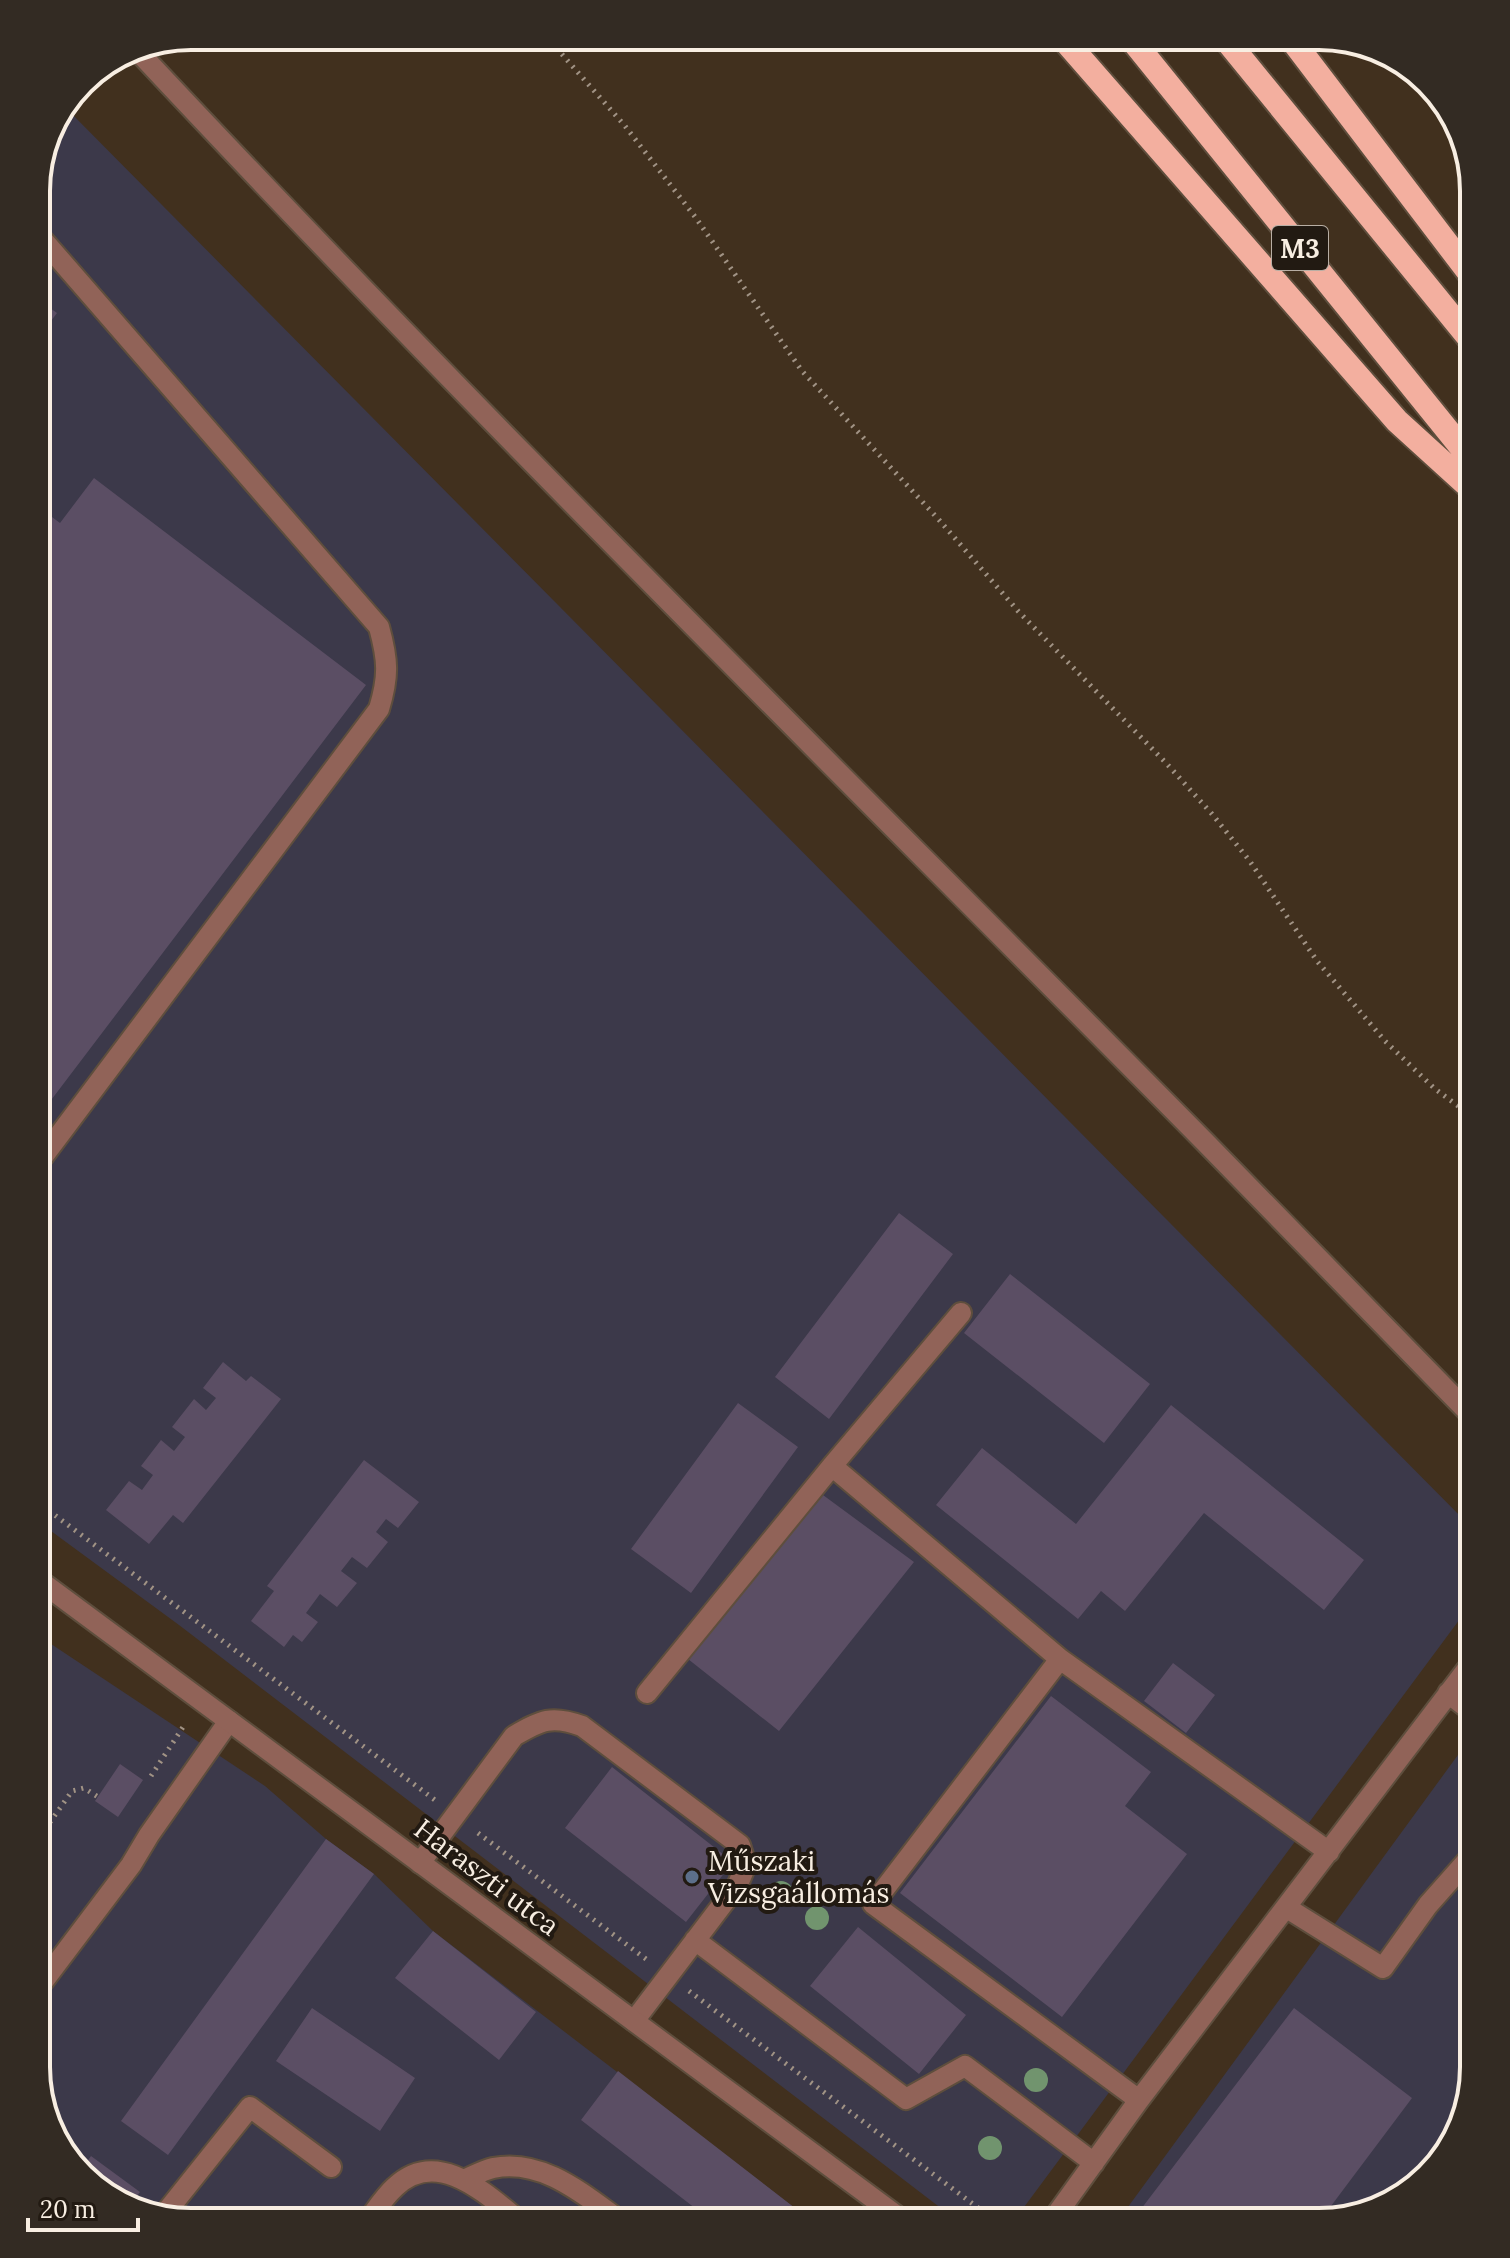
<svg xmlns="http://www.w3.org/2000/svg" width="1510" height="2258" font-family="Lora,serif">
<style>
.industrial{fill:#3c394a}
.building{fill:#5b4e64}
.lines{fill:none;stroke-linecap:round;stroke-linejoin:round}
.service-casing{stroke:#5e4e3d;stroke-width:24}
.tertiary-casing{stroke:#5e4e3d;stroke-width:24}
.motorway-casing{stroke:#5e4e3d;stroke-width:28}
.path{stroke:#a19385;stroke-width:5;stroke-dasharray:2 6;stroke-linecap:butt}
.service{stroke:#916358;stroke-width:20}
.tertiary{stroke:#916358;stroke-width:20}
.motorway{stroke:#f3af9f;stroke-width:24}
.tree{fill:#71946e}
.service-dot{fill:#5c6f8a;stroke:#221a12;stroke-width:3}
.labels{text-anchor:middle;dominant-baseline:central;stroke-width:8;stroke-linejoin:round;paint-order:stroke}
.shield{fill:#221a12;stroke:#b8aea4;stroke-width:2}
.shield-label{font-size:26px;font-weight:bold;fill:#f8eee2}
.poi-label{font-size:28px;fill:#f8eee2;stroke:#221a12;text-anchor:start}
.street-label{font-size:28px;fill:#f8eee2;stroke:#221a12}
.rim{fill:none;stroke:#f8eee2;stroke-width:4}
</style>
<rect width="100%" height="100%" fill="#41301e"/>
<path class="industrial" d="M64,106L1474,1530V1600L1013,2222H959L179,1625L36,1520V181L52,123Z
M36,1634L265,1786L326,1839L374,1874L433,1931L813,2222H181L113,2201L57,2144L36,2067Z
M1474,1733V2067L1453,2145L1396,2201L1319,2222H1117Z"/>
<path class="building" d="M36,298L57,313L36,341Z
M94,478L366,685L36,1120V505L60,523Z
M899,1213L953,1254L829,1419L775,1377Z
M1010,1274L1150,1384L1104,1443L964,1333Z
M223,1362L246,1381L251,1376L281,1399L183,1523L173,1515L149,1544L106,1510L129,1481L142,1490L153,1475L141,1466L161,1440L174,1451L185,1437L172,1427L194,1399L206,1410L216,1398L203,1388Z
M738,1403L798,1447L691,1593L631,1549Z
M1171,1405L1364,1560L1324,1610L1204,1513L1125,1611L1101,1591L1078,1619L936,1505L982,1448L1076,1524Z
M364,1460L419,1502L398,1528L386,1519L376,1532L388,1542L367,1568L352,1557L341,1571L357,1583L337,1607L320,1594L306,1613L318,1622L302,1642L293,1635L284,1647L251,1621L274,1591L267,1586Z
M823,1495L914,1562L779,1731L688,1659Z
M1173,1663L1215,1695L1186,1733L1144,1701Z
M1051,1696L1151,1772L1125,1806L1187,1854L1062,2017L900,1893Z
M120,1764L143,1780L118,1817L95,1801Z
M612,1767L733,1862L686,1922L565,1828Z
M326,1839L374,1874L168,2155L121,2121Z
M858,1927L966,2015L919,2074L810,1986Z
M433,1931L536,2012L499,2060L395,1978Z
M312,2008L415,2078L380,2131L276,2061Z
M1294,2008L1412,2098L1319,2222H1150L1138,2213Z
M618,2071L813,2222H713L581,2120Z
M91,2156L140,2192L129,2206L113,2201L82,2169Z"/>
<g class="lines">
<defs>
<path id="service" d="M36,1166L379,709C389,676 388,660 379,627L36,232
M832,1466L1060,1659L873,1904L1139,2100
M1060,1659L1329,1852
M647,1693L832,1466L961,1313
M1448,1693L1474,1713
M420,1863L514,1736C541,1720 552,1715 582,1726L740,1845L746,1865L738,1884L634,2021
M1287,1908L1383,1968L1428,1905L1474,1853
M695,1940L906,2099L965,2066L1094,2163
M36,1991L131,1865L149,1835L229,1721
M464,2180C473,2176 484,2170 493,2168C543,2158 584,2195 622,2222
M163,2216L250,2107L331,2167
M367,2222C376,2210 384,2197 395,2187C438,2146 487,2195 521,2222
M1051,2222L1139,2100L1474,1660"/>
<path id="tertiary" d="M134,47C483,421 847,779 1205,1142C1295,1234 1384,1326 1474,1418
M36,1578L905,2222"/>
<path id="motorway" d="M1061,36L1397,421L1474,491
M1129,36L1474,463
M1223,36L1474,344
M1289,36L1474,279"/>
</defs>
<use href="#service" class="service-casing"/>
<use href="#tertiary" class="tertiary-casing"/>
<use href="#motorway" class="motorway-casing"/>
<path class="path" d="M546,36L625,126L696,218L802,371L940,521L1018,611L1167,764L1212,814L1249,860L1317,961L1385,1041L1434,1088L1474,1118
M36,1501L435,1800
M151,1776L185,1724
M478,1833L646,1959
M36,1842L72,1791L84,1788L98,1797
M689,1991L981,2210L972,2222"/>
<use href="#service" class="service"/>
<use href="#tertiary" class="tertiary"/>
<use href="#motorway" class="motorway"/>
</g>
<g class="tree">
<circle cx="781" cy="1893" r="12"/>
<circle cx="817" cy="1918" r="12"/>
<circle cx="1036" cy="2080" r="12"/>
<circle cx="990" cy="2148" r="12"/>
</g>
<circle class="service-dot" cx="692" cy="1877" r="8"/>
<g class="labels">
<rect class="shield" x="1272" y="226" width="56" height="44" rx="6"/>
<g class="shield-label">
<text x="1300" y="248">M3</text>
</g>
<g class="poi-label">
<text x="708" y="1861">Műszaki<tspan x="708" dy="32">Vizsgaállomás</tspan></text>
</g>
<g class="street-label">
<text transform="translate(487 1877) rotate(37)">Haraszti utca</text>
</g>
</g>
<path d="M0 0H1510V2258H0ZM191 50H1319A141 141 0 0 1 1460 191V2067A141 141 0 0 1 1319 2208H191A141 141 0 0 1 50 2067V191A141 141 0 0 1 191 50Z" fill="#332b23" fill-rule="evenodd"/>
<path class="rim" d="M191 50H1319A141 141 0 0 1 1460 191V2067A141 141 0 0 1 1319 2208H191A141 141 0 0 1 50 2067V191A141 141 0 0 1 191 50Z"/>
<path d="M28 2218v12h110v-12" fill="none" stroke="#f8eee2" stroke-width="4"/>
<text x="40" y="2218" font-size="24" fill="#f8eee2" stroke="#221a12" stroke-width="6" paint-order="stroke">20 m</text>
</svg>
